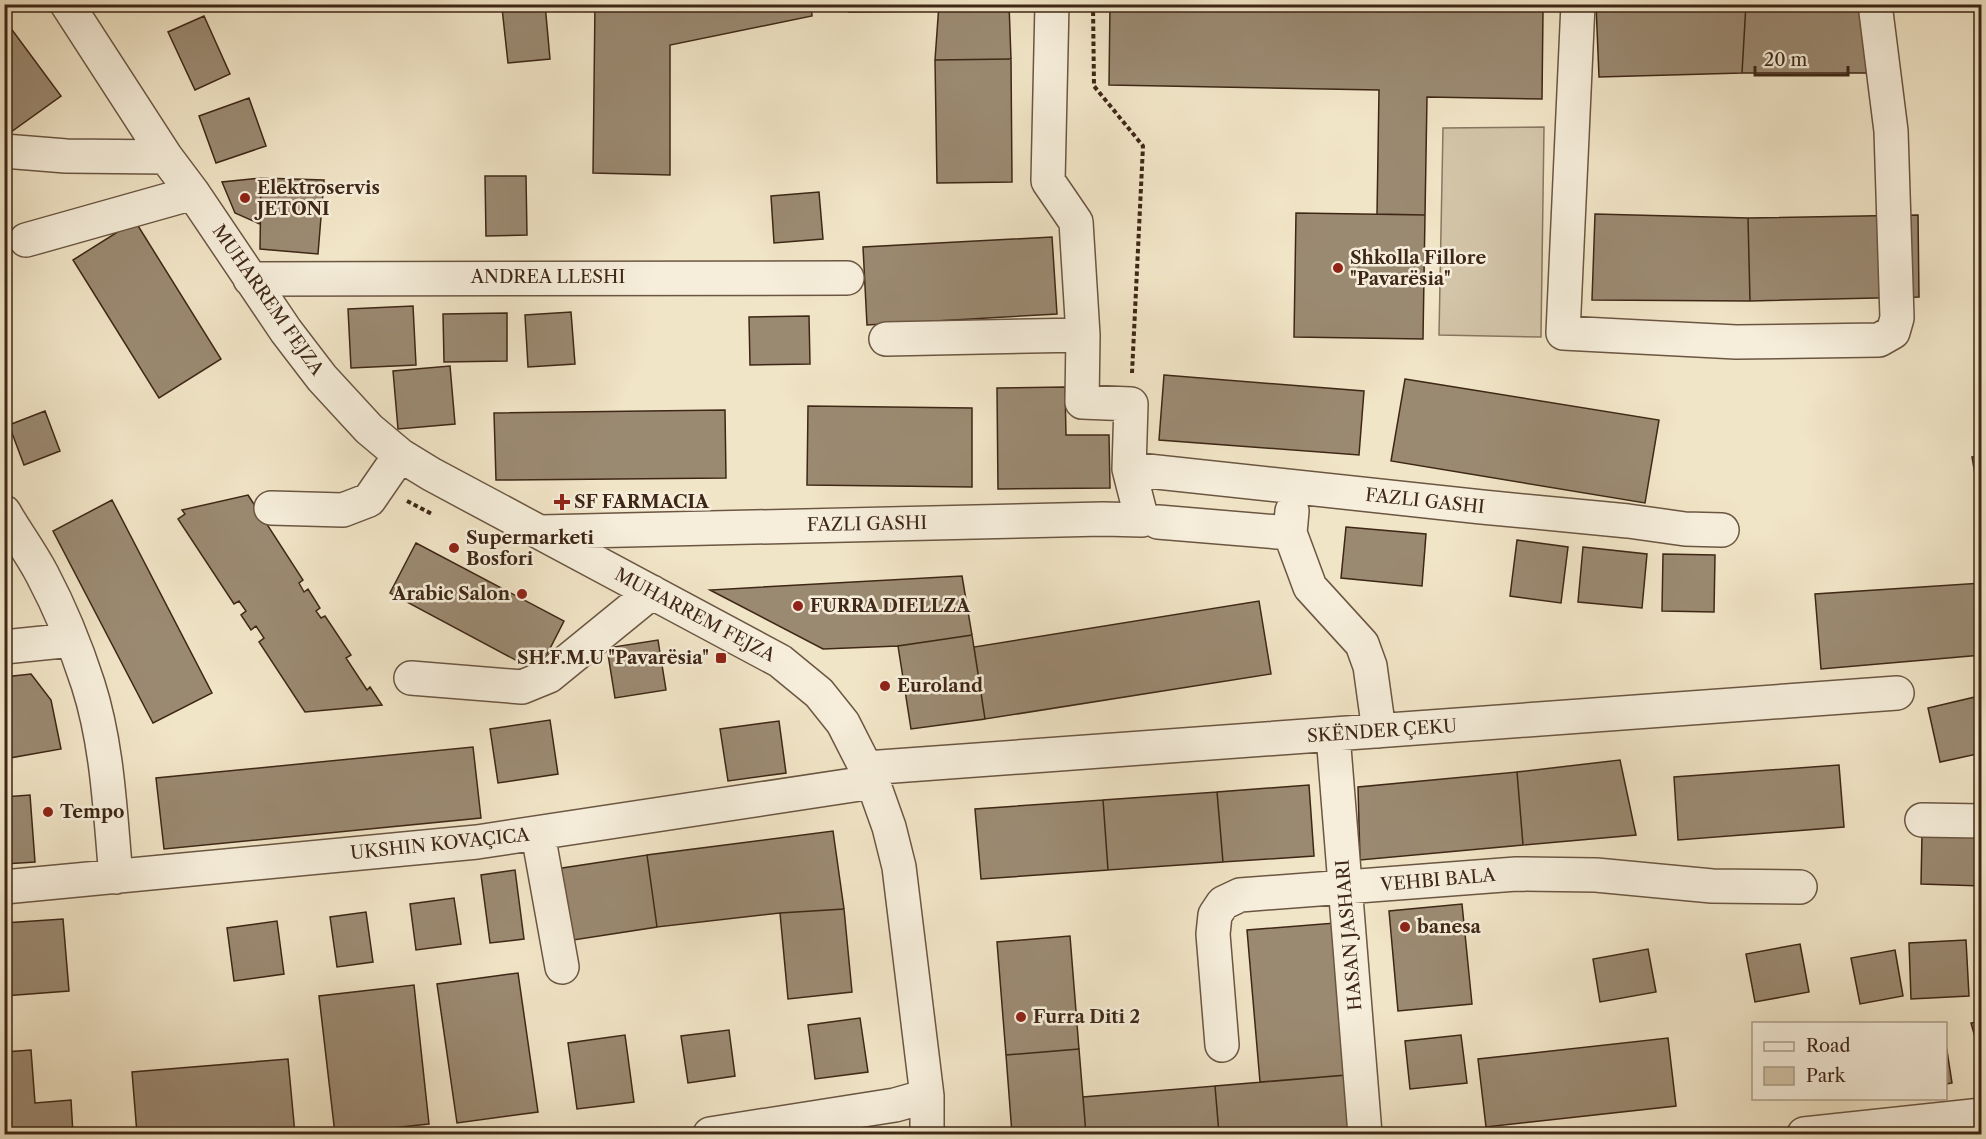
<svg xmlns="http://www.w3.org/2000/svg" width="1986" height="1139" font-family="'Libre Caslon Text',serif">
<style>
.green{fill:#d3c5a9;stroke:#887660;stroke-width:1.5}
.building{fill:#9b8a72;stroke:#3e2716;stroke-width:1.5}
.lines{fill:none;stroke-linecap:round;stroke-linejoin:round}
.minor-casing{stroke:#6b5642;stroke-width:36}
.path{stroke:#3e2716;stroke-width:4;stroke-dasharray:4.5 3;stroke-linecap:butt}
.minor{stroke:#f6eedb;stroke-width:33}
.poi-dot{fill:#8f2418;stroke:#f6eedb;stroke-width:2}
.labels{text-anchor:middle;dominant-baseline:central;stroke-width:5;stroke-linejoin:round;paint-order:stroke}
.poi-label{font-size:18px;font-weight:bold;fill:#3e2716;stroke:#f6eedb;text-anchor:start}
.street-label{font-size:18px;fill:#3e2716;stroke:#f6eedb}
</style>
<rect width="100%" height="100%" fill="#f1e5c7"/>
<filter id="stains"><feTurbulence type="fractalNoise" baseFrequency=".00333" numOctaves="4"/><feColorMatrix values="0 0 0 0 .2 0 0 0 0 .09 0 0 0 0 .02 0 0 0 .5 -.17"/></filter>
<radialGradient id="worn" r=".72"><stop offset=".6" stop-color="#630" stop-opacity="0"/><stop offset="1" stop-color="#630" stop-opacity=".3"/></radialGradient>
<path class="green" d="M1544,127L1541,337L1439,335L1443,128Z"/>
<path class="building" d="M530,4H545L550,59L508,63L502,8Z
M595,4H811L812,16L670,45V175L593,173Z
M849,4H939L938,11L849,12Z
M939,4H1009L1011,59L935,60Z
M1110,4L1543,11L1542,99L1427,97L1425,215L1377,214L1379,90L1109,85Z
M1596,4H1746L1742,73L1599,77Z
M1746,4H1880L1876,73H1742Z
M204,16L230,74L195,90L168,32Z
M4,19L61,96L4,137Z
M1011,59L1012,182L937,183L935,60Z
M249,98L266,146L216,163L199,116Z
M485,176H526L527,235L486,236Z
M261,178L324,180L318,254L260,249Z
M261,178L260,224L235,213L222,182Z
M819,192L823,239L774,243L771,196Z
M1296,213L1425,215L1423,339L1294,337Z
M1595,214L1748,218L1750,301L1592,300Z
M1918,215L1919,297L1750,301L1748,218Z
M135,221L221,359L159,398L73,260Z
M1052,237L1057,314L867,325L863,247Z
M413,306L416,365L351,368L348,309Z
M571,312L575,364L528,367L525,315Z
M507,313V361L444,362L443,314Z
M809,316L810,364L750,365L749,317Z
M450,366L455,424L398,429L393,371Z
M1164,375L1364,391L1359,455L1159,440Z
M1405,379L1659,420L1645,503L1391,461Z
M1065,387L1066,435H1109L1110,488L998,489L997,388Z
M808,406L972,408V487L807,485Z
M725,410L726,478L496,480L494,413Z
M45,411L60,451L24,465L9,425Z
M1982,456V514L1972,457Z
M248,495L303,580L299,583L304,592L308,589L320,608L316,611L321,618L325,616L351,655L346,658L367,690L370,687L382,705L305,712L259,642L264,638L256,626L251,630L241,615L246,611L239,601L234,604L178,519L185,514L182,510Z
M112,500L212,693L153,723L53,531Z
M1346,527L1426,534L1422,586L1341,578Z
M1517,540L1568,547L1561,603L1510,596Z
M416,543L564,621L538,672L390,593Z
M1583,547L1647,554L1642,608L1578,602Z
M1663,554L1715,555L1714,612L1662,611Z
M962,576L972,635L898,646L823,649L710,590Z
M1982,583V655L1821,669L1815,594Z
M1259,601L1271,674L985,719L974,647Z
M972,635L985,719L911,729L898,646Z
M658,640L666,690L615,698L607,648Z
M31,674L51,700L61,749L4,759V677Z
M1975,697L1982,726V753L1940,762L1928,708Z
M550,720L558,774L498,783L490,729Z
M779,721L786,773L728,781L720,729Z
M473,747L481,818L164,849L156,778Z
M1620,760L1636,835L1523,845L1517,772Z
M1839,765L1844,827L1678,840L1674,777Z
M1517,772L1523,845L1360,860L1358,787Z
M1309,785L1314,856L1223,862L1217,792Z
M1217,792L1223,862L1108,870L1103,800Z
M30,795L35,862L4,864V797Z
M1103,800L1108,870L981,879L975,809Z
M833,831L844,909L780,913L657,927L647,855Z
M1922,834L1982,836V886L1921,884Z
M647,855L657,927L567,941L556,869Z
M515,870L524,939L490,943L481,875Z
M454,898L461,944L416,950L410,904Z
M1462,904L1472,1004L1398,1011L1389,911Z
M844,909L852,992L788,999L780,913Z
M366,912L373,962L337,967L330,917Z
M63,919L69,991L4,996V923Z
M277,921L284,974L234,981L227,928Z
M1335,923L1347,1075L1260,1082L1247,930Z
M1070,936L1079,1049L1006,1055L997,942Z
M1966,940L1969,996L1911,999L1909,943Z
M1800,944L1809,992L1755,1002L1746,954Z
M1648,949L1656,992L1600,1002L1593,959Z
M1895,950L1903,996L1860,1004L1851,958Z
M518,973L538,1112L457,1123L437,984Z
M414,985L429,1124L335,1134L319,996Z
M860,1018L868,1072L815,1079L808,1025Z
M1982,1021V1061L1971,1023Z
M729,1030L735,1076L688,1083L681,1036Z
M625,1035L634,1102L577,1109L568,1043Z
M1461,1035L1467,1083L1410,1089L1405,1041Z
M1668,1038L1676,1106L1486,1127L1478,1059Z
M1946,1044L1952,1083L1946,1084Z
M1079,1049L1086,1134H1012L1006,1055Z
M31,1050L35,1103L71,1100L73,1134H4V1052Z
M288,1059L295,1134H137L132,1072Z
M1347,1075L1352,1134H1219L1215,1086Z
M1215,1086L1219,1134H1086L1083,1097Z"/>
<g class="lines">
<defs>
<path id="minor" d="M67,4L166,157L193,193L286,331L322,378L369,429L400,455L431,474L780,661L819,693L843,723L873,782L889,827L899,867L927,1096V1134
M1052,4L1048,181L1076,222L1083,335L1082,402L1131,404L1129,469
M1578,4L1563,333L1736,342L1879,340L1893,332L1897,318L1891,131L1875,4
M4,151L66,156L166,157
M26,240L193,193
M250,279L847,278
M886,339L1083,335
M271,508L343,510L369,500L400,455
M4,512C16,533 31,553 42,574C60,608 76,647 88,684C108,746 110,813 116,877
M1158,522L1290,533L1292,511
M541,532L1103,519L1142,520L1129,469L1482,507L1628,521L1685,529L1722,530
M1290,533L1310,587L1362,644L1370,666L1379,731
M4,647L72,640
M411,678L522,687L549,676L652,592
M1333,735L1365,1134
M866,768L1897,693
M1922,820L1982,821
M538,834L562,967
M4,887L477,842L873,782
M1222,1045L1213,934L1215,915L1223,903L1240,895L1516,874L1596,875L1712,886L1800,887
M710,1134L895,1105L927,1096
M1804,1134L1982,1115"/>
</defs>
<use href="#minor" class="minor-casing"/>
<path class="path" d="M1093,4L1094,86L1143,146L1132,373
M407,501L432,514"/>
<use href="#minor" class="minor"/>
</g>
<g class="poi-dot">
<circle cx="245" cy="198" r="6"/>
<circle cx="1338" cy="268" r="6"/>
<path d="M559 493h6v6h6v6h-6v6h-6v-6h-6v-6h6z"/>
<circle cx="454" cy="548" r="6"/>
<circle cx="522" cy="594" r="6"/>
<circle cx="798" cy="606" r="6"/>
<rect x="715" y="652" width="12" height="12" rx="3"/>
<circle cx="885" cy="686" r="6"/>
<circle cx="48" cy="812" r="6"/>
<circle cx="1405" cy="927" r="6"/>
<circle cx="1021" cy="1017" r="6"/>
</g>
<g class="labels">
<g class="poi-label">
<text x="257" y="188">Elektroservis<tspan x="257" dy="21">JETONI</tspan></text>
<text x="1350" y="258">Shkolla Fillore<tspan x="1350" dy="21">"Pavarësia"</tspan></text>
<text x="574" y="502">SF FARMACIA</text>
<text x="466" y="538">Supermarketi<tspan x="466" dy="21">Bosfori</tspan></text>
<text x="510" y="594" text-anchor="end">Arabic Salon</text>
<text x="810" y="606">FURRA DIELLZA</text>
<text x="709" y="658" text-anchor="end">SH.F.M.U "Pavarësia"</text>
<text x="897" y="686">Euroland</text>
<text x="60" y="812">Tempo</text>
<text x="1417" y="927">banesa</text>
<text x="1033" y="1017">Furra Diti 2</text>
</g>
<g class="street-label">
<text x="548" y="277">ANDREA LLESHI</text>
<text transform="translate(268 300) rotate(55)">MUHARREM FEJZA</text>
<text transform="translate(1425 501) rotate(6)">FAZLI GASHI</text>
<text transform="translate(867 524) rotate(-1)">FAZLI GASHI</text>
<text transform="translate(695 615) rotate(28)">MUHARREM FEJZA</text>
<text transform="translate(1382 731) rotate(-4)">SKËNDER ÇEKU</text>
<text transform="translate(440 844) rotate(-6)">UKSHIN KOVAÇICA</text>
<text transform="translate(1438 880) rotate(-5)">VEHBI BALA</text>
<text transform="translate(1349 935) rotate(-95)">HASAN JASHARI</text>
</g>
</g>
<rect width="1986" height="1139" fill="none" stroke="#f1e5c7" stroke-width="24"/>
<rect x="6" y="6" width="1974" height="1127" fill="none" stroke="#3e2716" stroke-width="3"/>
<rect x="12" y="12" width="1962" height="1115" fill="none" stroke="#3e2716" stroke-width="1.5"/>
<rect x="1752" y="1022" width="195" height="78" fill="#f6eedb" stroke="#ac9e8c" stroke-width="1.5"/>
<rect x="1764" y="1042" width="30" height="9" fill="#f6eedb" stroke="#ac9e8c" stroke-width="1.5"/>
<text x="1806" y="1052" font-size="18" fill="#3e2716">Road</text>
<rect x="1764" y="1067" width="30" height="18" fill="#d3c5a9" stroke="#ac9e8c" stroke-width="1.5"/>
<text x="1806" y="1082" font-size="18" fill="#3e2716">Park</text>
<path d="M1755 66v9h93v-9" fill="none" stroke="#3e2716" stroke-width="3"/>
<text x="1764" y="66" font-size="18" fill="#3e2716" stroke="#f6eedb" stroke-width="4.5" paint-order="stroke">20 m</text>
<rect width="100%" height="100%" filter="url(#stains)"/>
<rect width="100%" height="100%" fill="url(#worn)"/>
</svg>
